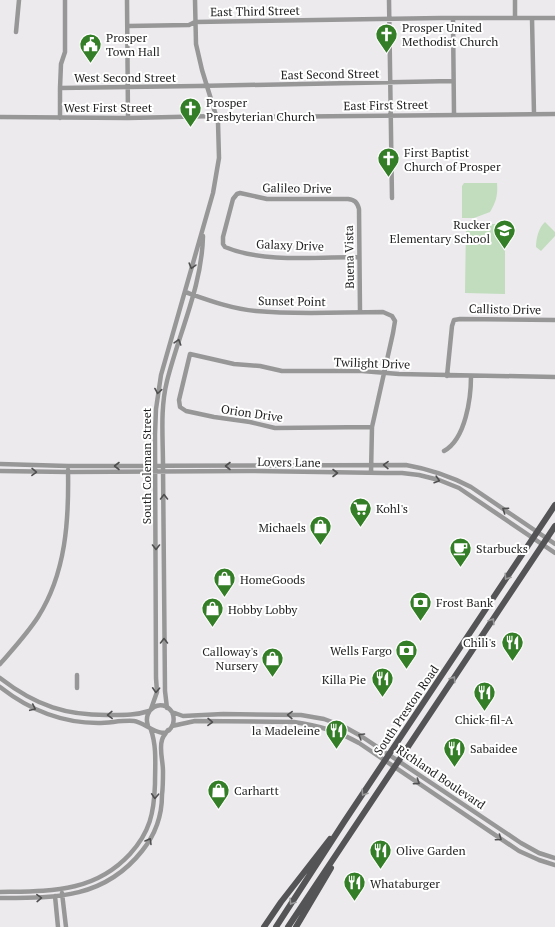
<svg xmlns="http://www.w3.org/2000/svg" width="555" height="927" font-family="'PT Serif',serif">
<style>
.green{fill:#c1ddbd}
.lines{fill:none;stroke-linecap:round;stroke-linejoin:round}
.minor{stroke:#989798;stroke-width:4.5}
.major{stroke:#545355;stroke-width:6}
.oneway{stroke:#504f50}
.oneway2{stroke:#989899}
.labels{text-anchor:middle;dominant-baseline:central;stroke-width:4;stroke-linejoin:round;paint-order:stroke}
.street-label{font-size:12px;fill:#201f20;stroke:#fff}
.poi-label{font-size:12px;fill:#201f20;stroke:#fff;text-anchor:start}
</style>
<rect width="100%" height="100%" fill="#eceaed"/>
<path class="green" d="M464,183H497C498,195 496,202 490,212L474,218H462V186Z
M545,222L555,232V236L541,251L536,247C536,238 539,227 545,222Z
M466,224H505V294L465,293Z"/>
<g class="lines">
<path class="minor" d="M65,0V52L61,64L60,88L197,86L452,81
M127,0L128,118
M389,0L392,198
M515,0V18
M532,18L534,114
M453,19L454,114
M128,26L189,25L195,22L441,18H555
M16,32L19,0
M60,88V118
M0,117L128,118L217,116L252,117L555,114
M359,257C318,257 263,263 225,247L223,244V237L233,199L237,194L240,193L267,199H348C355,200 357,202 359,209L360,312
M185,292C208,300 232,309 256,311C298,315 341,312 383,312L392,316L395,321L393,333L372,427L371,473
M447,376L452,326L454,320L460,319L555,320
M372,427L275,428L250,422L214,417L186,411L180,407L179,400L190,354L234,364L260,366L282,371H362L399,374L555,377
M444,451C466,439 471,397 471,376
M0,464L68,466L406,465C429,469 450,476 471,487L555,544
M0,471L68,472L249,471L385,473H402L419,475L439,480L459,488L555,553
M0,664C13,649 27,634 38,617C66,573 69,520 68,470
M77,675V688
M0,678C36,706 67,716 112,715C125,715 137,715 149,711
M0,687C28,709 62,723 98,723C110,723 122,720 134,721C146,722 165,745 173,724C174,720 174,716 172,712C162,697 142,709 148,726
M167,708L165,691L163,466C163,437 160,409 167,381C179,333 202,286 203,236
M151,709L157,692L156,678L155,435L156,409L161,375L213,193L219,158L218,122L202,70L196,44L195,0
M172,712L183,716L223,714L301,715L324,719L343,726L361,736L521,843L539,853L555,858
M172,726L195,721L294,722C317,725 338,731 359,743L519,851L539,860L555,865
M0,892C50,891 94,893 130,854C150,832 154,813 155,784C155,766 157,747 151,730
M62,893L66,927
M55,896L58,927
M0,898C55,898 104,899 142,851C155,835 162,816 162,795C163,787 163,779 163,771C163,761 159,749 162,740C163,736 166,733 168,730"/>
<path class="major" d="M264,927L281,902L330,839
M276,927L344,822L555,505
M288,927L555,526
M296,927L331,868"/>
</g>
<defs><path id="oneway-chevron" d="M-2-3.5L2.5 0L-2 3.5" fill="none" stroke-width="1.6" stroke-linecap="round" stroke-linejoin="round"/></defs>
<g class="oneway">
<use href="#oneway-chevron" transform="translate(192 266) rotate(106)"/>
<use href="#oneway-chevron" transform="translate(178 342) rotate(-73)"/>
<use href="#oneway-chevron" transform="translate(158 391) rotate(99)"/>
<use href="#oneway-chevron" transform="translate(386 465) rotate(-179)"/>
<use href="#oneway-chevron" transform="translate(117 466) rotate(180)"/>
<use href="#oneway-chevron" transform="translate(228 466) rotate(-180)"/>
<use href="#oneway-chevron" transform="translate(34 472) rotate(1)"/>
<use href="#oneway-chevron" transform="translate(335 473)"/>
<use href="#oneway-chevron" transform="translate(437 480) rotate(17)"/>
<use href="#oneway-chevron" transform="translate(164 497) rotate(-90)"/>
<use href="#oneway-chevron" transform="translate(505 510) rotate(-146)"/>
<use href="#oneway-chevron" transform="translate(156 547) rotate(90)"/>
<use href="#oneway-chevron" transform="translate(164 641) rotate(-90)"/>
<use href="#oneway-chevron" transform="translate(156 690) rotate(93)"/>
<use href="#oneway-chevron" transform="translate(33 708) rotate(25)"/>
<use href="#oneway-chevron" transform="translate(110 715) rotate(178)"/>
<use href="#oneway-chevron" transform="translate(290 715) rotate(-178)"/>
<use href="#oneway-chevron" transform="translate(210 722) rotate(1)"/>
<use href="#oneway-chevron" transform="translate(361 736) rotate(-149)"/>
<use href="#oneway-chevron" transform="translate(417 782) rotate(34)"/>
<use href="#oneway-chevron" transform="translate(155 796) rotate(93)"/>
<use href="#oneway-chevron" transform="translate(499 838) rotate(35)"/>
<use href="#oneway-chevron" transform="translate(149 841) rotate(-59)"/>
<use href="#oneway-chevron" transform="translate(39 898) rotate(-2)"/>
</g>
<g class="oneway2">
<use href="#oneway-chevron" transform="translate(507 577) rotate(124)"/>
<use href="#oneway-chevron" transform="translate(492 621) rotate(-57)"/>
<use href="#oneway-chevron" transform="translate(453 679) rotate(-56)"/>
<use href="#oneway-chevron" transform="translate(364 793) rotate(124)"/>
<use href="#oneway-chevron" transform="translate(292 902) rotate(123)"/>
</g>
<defs>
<symbol id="church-pin" viewBox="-11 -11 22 30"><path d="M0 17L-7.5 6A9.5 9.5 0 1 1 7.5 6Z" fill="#337e26" stroke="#fff"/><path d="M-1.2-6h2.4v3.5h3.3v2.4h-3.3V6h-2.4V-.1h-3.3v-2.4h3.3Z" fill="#fff"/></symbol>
<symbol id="civic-pin" viewBox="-11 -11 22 30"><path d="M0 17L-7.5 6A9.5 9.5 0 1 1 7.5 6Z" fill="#337e26" stroke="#fff"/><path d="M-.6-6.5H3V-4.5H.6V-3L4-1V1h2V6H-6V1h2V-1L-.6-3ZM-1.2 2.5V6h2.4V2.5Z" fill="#fff"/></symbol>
<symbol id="school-pin" viewBox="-11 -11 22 30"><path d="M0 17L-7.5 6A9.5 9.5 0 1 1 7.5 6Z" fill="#337e26" stroke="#fff"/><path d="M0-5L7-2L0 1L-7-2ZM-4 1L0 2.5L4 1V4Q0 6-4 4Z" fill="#fff"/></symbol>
<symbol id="supermarket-pin" viewBox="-11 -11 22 30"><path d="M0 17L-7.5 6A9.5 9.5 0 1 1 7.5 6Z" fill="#337e26" stroke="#fff"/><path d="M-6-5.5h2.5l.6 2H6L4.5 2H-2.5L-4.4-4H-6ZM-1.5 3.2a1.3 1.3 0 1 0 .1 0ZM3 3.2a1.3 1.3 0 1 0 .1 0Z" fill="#fff"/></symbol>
<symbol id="shop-pin" viewBox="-11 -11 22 30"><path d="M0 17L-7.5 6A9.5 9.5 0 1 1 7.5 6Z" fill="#337e26" stroke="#fff"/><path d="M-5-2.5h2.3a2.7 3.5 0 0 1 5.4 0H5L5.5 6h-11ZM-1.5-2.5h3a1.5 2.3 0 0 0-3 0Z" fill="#fff"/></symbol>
<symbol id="cafe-pin" viewBox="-11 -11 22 30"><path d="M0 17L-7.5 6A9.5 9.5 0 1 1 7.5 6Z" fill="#337e26" stroke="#fff"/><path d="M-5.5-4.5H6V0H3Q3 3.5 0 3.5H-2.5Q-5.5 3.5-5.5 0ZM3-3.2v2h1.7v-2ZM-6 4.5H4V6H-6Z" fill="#fff"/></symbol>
<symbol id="bank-pin" viewBox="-11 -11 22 30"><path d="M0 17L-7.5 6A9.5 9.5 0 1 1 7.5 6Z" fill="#337e26" stroke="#fff"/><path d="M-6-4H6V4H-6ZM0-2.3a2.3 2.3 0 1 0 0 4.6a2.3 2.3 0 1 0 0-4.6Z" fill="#fff"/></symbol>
<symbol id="restaurant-pin" viewBox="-11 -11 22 30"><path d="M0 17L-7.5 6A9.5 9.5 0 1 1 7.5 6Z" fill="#337e26" stroke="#fff"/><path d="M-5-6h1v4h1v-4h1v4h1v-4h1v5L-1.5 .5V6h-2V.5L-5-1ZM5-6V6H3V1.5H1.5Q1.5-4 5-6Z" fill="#fff"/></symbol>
</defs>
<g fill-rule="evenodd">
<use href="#church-pin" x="374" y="22" width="25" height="34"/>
<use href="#civic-pin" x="78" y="32" width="25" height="34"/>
<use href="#church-pin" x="178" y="96" width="25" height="34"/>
<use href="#church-pin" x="376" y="146" width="25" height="34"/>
<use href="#school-pin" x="492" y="218" width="25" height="34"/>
<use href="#supermarket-pin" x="348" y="496" width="25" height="34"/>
<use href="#shop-pin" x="308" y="514" width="25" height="34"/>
<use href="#cafe-pin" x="448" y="536" width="25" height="34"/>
<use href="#shop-pin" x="212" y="566" width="25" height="34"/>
<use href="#bank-pin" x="408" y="590" width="25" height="34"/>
<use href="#shop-pin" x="200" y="596" width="25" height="34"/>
<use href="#restaurant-pin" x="500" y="630" width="25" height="34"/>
<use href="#bank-pin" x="394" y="638" width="25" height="34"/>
<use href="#shop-pin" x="260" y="646" width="25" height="34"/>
<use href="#restaurant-pin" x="370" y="666" width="25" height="34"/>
<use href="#restaurant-pin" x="472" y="680" width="25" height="34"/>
<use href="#restaurant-pin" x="324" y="718" width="25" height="34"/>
<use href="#restaurant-pin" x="442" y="736" width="25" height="34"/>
<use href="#shop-pin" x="206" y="778" width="25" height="34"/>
<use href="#restaurant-pin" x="368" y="838" width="25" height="34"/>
<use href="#restaurant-pin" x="342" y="870" width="25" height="34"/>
</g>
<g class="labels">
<g class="street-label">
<text transform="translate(255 11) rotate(-1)">East Third Street</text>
<text transform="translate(330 74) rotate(-1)">East Second Street</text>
<text x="125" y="77">West Second Street</text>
<text transform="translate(386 105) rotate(-1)">East First Street</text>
<text x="108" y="107">West First Street</text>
<text transform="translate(297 188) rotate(1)">Galileo Drive</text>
<text transform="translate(290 245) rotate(2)">Galaxy Drive</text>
<text transform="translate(349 257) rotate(-91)">Buena Vista</text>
<text transform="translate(292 301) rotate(1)">Sunset Point</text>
<text transform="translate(505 309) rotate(1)">Callisto Drive</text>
<text transform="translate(372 363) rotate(2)">Twilight Drive</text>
<text transform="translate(252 413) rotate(8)">Orion Drive</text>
<text transform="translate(289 462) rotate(1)">Lovers Lane</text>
<text transform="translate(146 466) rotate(-90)">South Coleman Street</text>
<text transform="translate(406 710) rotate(-56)">South Preston Road</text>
<text transform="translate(441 777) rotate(34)">Richland Boulevard</text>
</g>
<g class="poi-label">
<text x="402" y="27">Prosper United<tspan x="402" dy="14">Methodist Church</tspan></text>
<text x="106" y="37">Prosper<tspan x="106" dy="14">Town Hall</tspan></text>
<text x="206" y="102">Prosper<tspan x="206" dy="14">Presbyterian Church</tspan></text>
<text x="404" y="152">First Baptist<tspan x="404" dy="14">Church of Prosper</tspan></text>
<text x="490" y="224" text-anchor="end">Rucker<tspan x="490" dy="14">Elementary School</tspan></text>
<text x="376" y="508">Kohl's</text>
<text x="306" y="527" text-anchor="end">Michaels</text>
<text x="476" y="548">Starbucks</text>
<text x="240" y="579">HomeGoods</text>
<text x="436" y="602">Frost Bank</text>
<text x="228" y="609">Hobby Lobby</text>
<text x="496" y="642" text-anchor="end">Chili's</text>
<text x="392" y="650" text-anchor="end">Wells Fargo</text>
<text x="258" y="651" text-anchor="end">Calloway's<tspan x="258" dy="14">Nursery</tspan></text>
<text x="366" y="679" text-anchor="end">Killa Pie</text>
<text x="484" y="719" text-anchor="middle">Chick-fil-A</text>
<text x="320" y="730" text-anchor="end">la Madeleine</text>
<text x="470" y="748">Sabaidee</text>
<text x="234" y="790">Carhartt</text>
<text x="396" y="850">Olive Garden</text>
<text x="370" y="883">Whataburger</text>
</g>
</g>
</svg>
